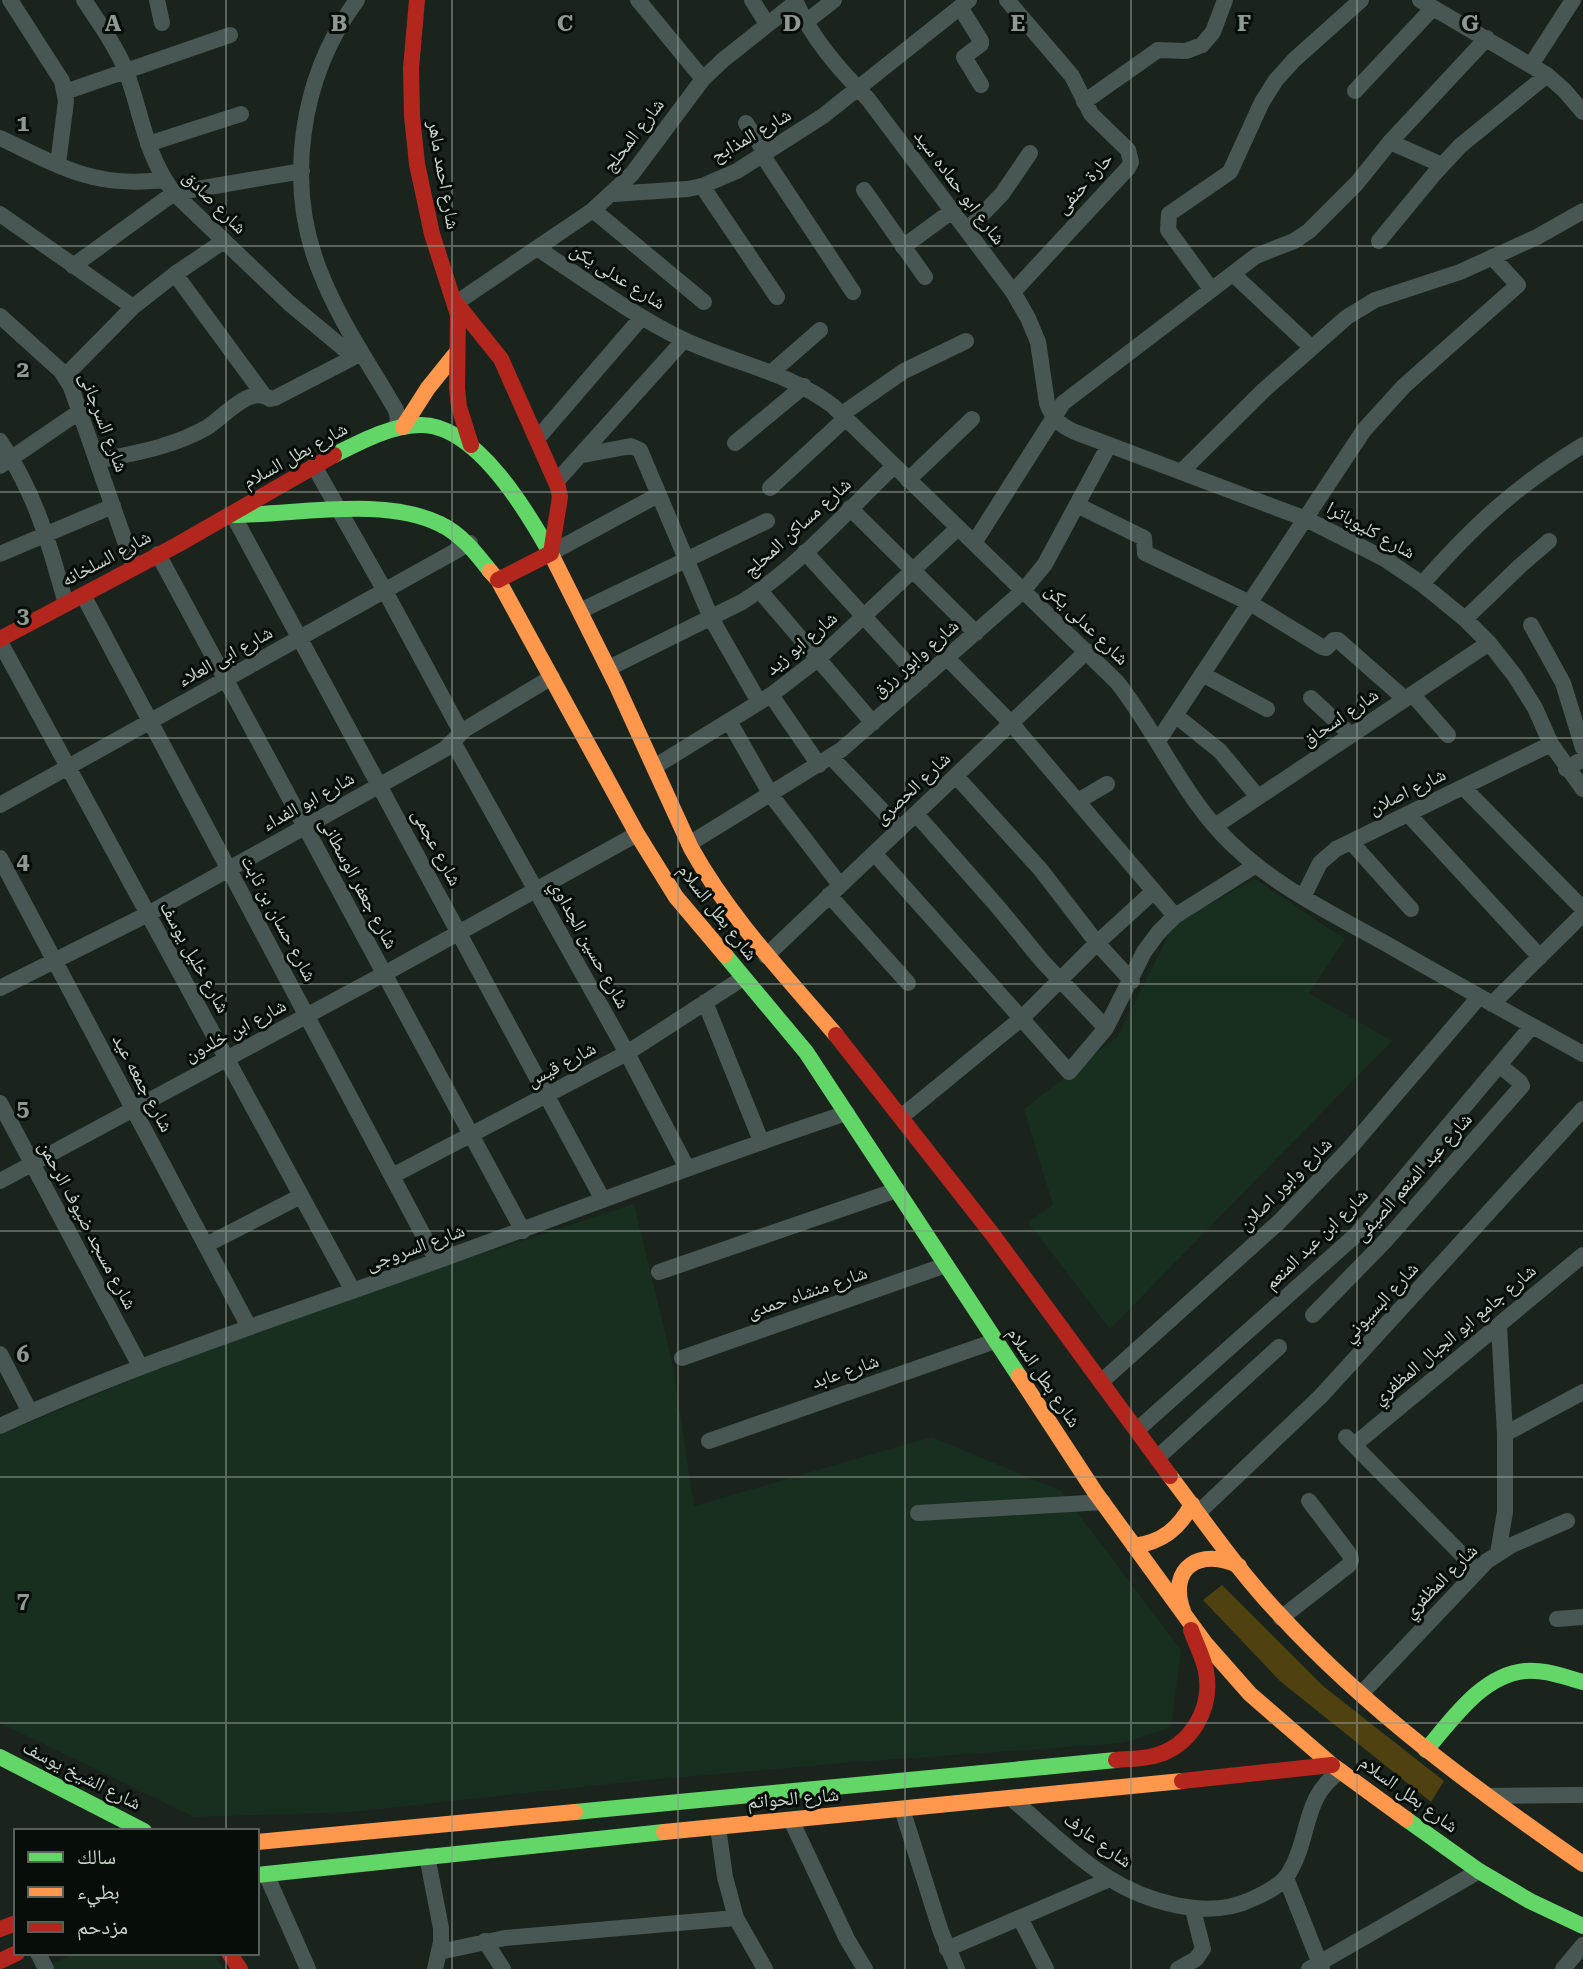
<svg xmlns="http://www.w3.org/2000/svg" width="1583" height="1969" font-family="'Roboto Serif','Noto Naskh Arabic',serif">
<style>
.built{fill:#182e1f}
.green{fill:#504110}
.lines{fill:none;stroke-linecap:round;stroke-linejoin:round}
.street{stroke:#495754;stroke-width:16}
.fast{stroke:#63d668;stroke-width:16}
.slow{stroke:#ff974d;stroke-width:16}
.jam{stroke:#b3261e;stroke-width:16}
.grid{fill:none;stroke:#8e9991;stroke-width:2;stroke-opacity:0.55}
.labels{text-anchor:middle;dominant-baseline:central;stroke-width:6;stroke-linejoin:round;paint-order:stroke}
.street-label{font-size:19px;fill:#cdd8cf;stroke:#070e09}
.grid-label{font-size:23px;text-anchor:middle;font-weight:bold;fill:#8e9991;stroke:#070e09;stroke-width:6;stroke-linejoin:round;paint-order:stroke}
</style>
<rect width="100%" height="100%" fill="#1a241d"/>
<path class="built" d="M1255,879L1345,939L1309,993L1392,1041L1110,1329L1028,1222L1053,1205L1024,1109L1117,1037L1174,924Z
M634,1204L672,1361L694,1506L932,1437L1061,1491L1181,1650L1171,1727L1123,1743L844,1763L638,1781L352,1812L194,1817L0,1723V1435L145,1374L257,1332L460,1261Z
M77,1953H213L224,1969H38Z"/>
<path class="green" d="M1222,1585L1323,1686L1444,1781L1431,1802L1280,1681L1203,1600Z"/>
<g class="lines">
<path class="street" d="M10,0L62,81L66,101L58,164
M84,0C99,23 116,46 126,71C142,114 145,155 174,193L289,303L354,357
M157,0L162,23
M357,0C300,77 284,185 321,274C340,322 370,365 396,410L398,419L396,428
M638,0L703,79
M752,0L767,24
M795,0C811,38 840,70 868,99L1013,292L1028,318L1038,342L1047,403C1052,418 1061,426 1075,432L1306,519L1385,559L1422,584L1465,619L1489,643L1515,676L1535,708L1551,744L1583,789
M1007,0L1072,76L1091,114L1128,150L1131,162L1128,168L1013,292
M1420,0L1547,75L1564,90L1583,112
M960,7L981,41V44L964,57L981,85
M806,22L834,0
M1531,65L1573,0
M1355,91L1433,8
M65,92L230,35
M1084,102L1158,50L1186,51L1202,45L1213,32L1225,0
M746,123L766,154
M0,138C33,153 67,173 103,179C123,183 144,182 164,180
M1390,142L1442,165
M148,144L241,114
M763,156L853,292
M702,186L777,297
M864,190L925,277
M613,194L688,189L702,186L737,171L823,116L969,0
M593,210L704,302
M0,214L133,307
M967,230L1002,194L1030,153
M1379,241L1435,173L1460,146L1547,75
M903,247L952,211
M537,248C584,279 631,314 682,339C732,363 787,371 833,406L1117,682C1155,730 1179,787 1220,832C1265,881 1325,910 1383,942C1449,980 1516,1017 1583,1054
M73,266L174,193L302,171
M175,274L263,394
M1233,274L1311,347
M1211,289L1168,230L1169,214L1230,172L1262,102L1276,80L1294,60L1361,0
M456,303L593,210L632,174L703,79L723,60L796,2
M0,316L61,371L71,387L134,567
M772,372L820,330
M65,376L133,307L175,274L224,241
M842,414L904,371L966,341
M537,439L642,317
M0,441C35,491 50,546 66,604
M735,443L804,386
M583,455L631,446L640,450L711,618L759,702
M97,461C135,453 172,447 206,428C224,417 250,384 270,399L275,398L360,354
M0,466L79,412
M314,466L385,591L461,732
M1181,472L1265,389L1347,317L1375,300L1460,272L1537,237L1583,211
M908,480L972,419
M556,482L684,340
M770,488L846,418
M1077,505L1144,538L1145,553L1250,603L1322,647L1326,648L1334,640H1338L1405,699
M850,508L976,633
M233,515L603,1200
M974,543L1063,403L1256,256L1294,241L1309,231L1357,183L1390,142L1487,38
M805,552L922,680
M551,553L658,495
M0,554L113,506
M158,554L523,1231
M1422,584C1474,525 1516,486 1583,445
M760,591L873,723
M83,595L437,1261
M580,611L767,521
M1465,619L1521,565L1549,541
M1531,625L1563,683L1583,748
M0,642L353,1291
M947,658L1011,723L1175,916
M609,668L742,602C799,566 845,513 894,466
M1202,674L1267,709
M1412,694L1448,735
M771,695L819,765
M1311,698L1351,735
M1175,715L1220,751L1258,797
M729,721L771,795L840,885
M1158,741L1364,430L1404,386L1518,285L1492,257
M453,742L627,1053L687,1168
M831,757L900,829
M654,767L771,695L818,659L958,528
M1566,769L1583,759
M956,776L1041,870L1097,943L1132,981
M1463,787L1583,909
M1078,801L1107,784
M0,805L470,543
M916,814L998,907L1043,962L1106,1028
M1408,814L1540,957
M1215,826L1489,643
M1351,842L1411,909
M689,844L841,750L1023,591L1045,564L1109,445
M874,853L1069,1072L1106,1028L1144,952L1158,933L1175,916L1256,865
M0,858L249,1327
M829,895L908,983
M1303,897L1320,863L1336,849L1551,744
M766,956L1087,651
M0,988L148,914L445,749L464,730L552,677
M705,1002L761,1141
M1492,1004L1583,914
M0,1103L140,1366
M901,1117L1022,1018L1097,943L1154,891
M392,1176L627,1053L743,978
M0,1181L384,974L637,834
M206,1245L301,1196
M659,1272L897,1190
M1313,1315L1386,1240L1522,1086L1520,1082L1499,1065
M0,1354L30,1412
M682,1358L946,1265
M1101,1382L1279,1222L1350,1148L1479,997
M0,1426C144,1360 296,1312 445,1258C579,1210 711,1157 847,1113
M1137,1430L1358,1233L1532,1026
M1505,1434L1583,1392
M1346,1437L1477,1570
M709,1441L995,1341
M1354,1445L1583,1255
M1157,1458L1279,1347
M918,1513L1103,1502
M1198,1513L1321,1396L1583,1109
M1498,1553L1505,1512V1434L1499,1326
M1281,1618L1349,1565L1351,1560L1350,1555L1309,1501
M1557,1619L1583,1617
M1361,1694L1487,1561L1512,1545L1567,1521
M1488,1796L1583,1795
M1012,1799C1043,1825 1073,1855 1107,1877C1146,1902 1207,1920 1250,1900C1264,1894 1281,1886 1289,1873C1311,1837 1302,1796 1341,1771
M902,1809L941,1932L957,1969
M791,1820L847,1939L865,1969
M718,1827L725,1877L736,1918L765,1969
M427,1856L441,1928V1942L435,1969
M266,1874L308,1969
M1286,1878L1322,1969
M1020,1918L1046,1969
M485,1941L503,1969
M947,1949L1110,1879
M439,1952L505,1938L736,1918
M38,1953L46,1969
M1178,1969L1196,1959L1203,1949L1193,1910
M1309,1969L1479,1871
M1563,1969L1583,1945"/>
<path class="fast" d="M334,455C360,442 391,425 421,425C477,425 529,514 553,558
M233,515C296,515 383,496 440,524C461,534 476,553 490,571
M725,955L806,1052L1019,1376
M1426,1750C1452,1720 1482,1675 1525,1671C1544,1669 1564,1677 1583,1682
M0,1757L144,1831
M575,1812L1116,1760
M1406,1819L1479,1871L1530,1901L1583,1926
M257,1875L664,1832"/>
<path class="slow" d="M403,427L428,388L457,352
M553,558L616,684L691,848C730,918 784,974 836,1035
M490,571L498,580L637,834L676,897L725,955
M1019,1376L1095,1492L1205,1643L1250,1694L1332,1765L1406,1819
M1170,1476C1205,1522 1239,1572 1279,1614C1368,1711 1475,1789 1583,1864
M1134,1546C1162,1542 1179,1529 1192,1504
M1183,1611C1167,1567 1201,1547 1239,1566
M664,1832L1182,1781
M257,1842L575,1812"/>
<path class="jam" d="M417,0L411,68L412,116L417,164L432,234L458,315L457,388L459,407L471,445
M456,303L501,359L558,487L560,497L551,553L498,580
M0,639L177,545L334,455
M836,1035L993,1235L1170,1476
M1116,1760C1128,1759 1142,1759 1154,1756C1191,1746 1213,1709 1206,1671C1203,1657 1196,1644 1191,1630
M1182,1781L1332,1765
M0,1929L16,1923
M229,1953L240,1969
M0,1961L17,1953"/>
</g>
<path class="grid" d="M226,0V1831M452,0V1969M678,0V1969M905,0V1969M1131,0V1969M1357,0V1969M0,246H1583M0,492H1583M0,738H1583M0,984H1583M0,1231H1583M0,1477H1583M0,1723H1583M226,1953V1969"/>
<g class="labels">
<g class="street-label">
<text transform="translate(633 135) rotate(-52)">شارع المحلج</text>
<text transform="translate(751 135) rotate(-30)">شارع المذابح</text>
<text transform="translate(444 175) rotate(80)">شارع احمد ماهر</text>
<text transform="translate(1084 183) rotate(-48)">حارة حنفى</text>
<text transform="translate(960 187) rotate(53)">شارع ابو حماده سيد</text>
<text transform="translate(215 202) rotate(45)">شارع صادق</text>
<text transform="translate(618 276) rotate(32)">شارع عدلى يكن</text>
<text transform="translate(104 422) rotate(69)">شارع السرجانى</text>
<text transform="translate(295 455) rotate(-29)">شارع بطل السلام</text>
<text transform="translate(797 527) rotate(-42)">شارع مساكن المحلج</text>
<text transform="translate(1371 530) rotate(29)">شارع كليوباترا</text>
<text transform="translate(106 558) rotate(-28)">شارع السلخانه</text>
<text transform="translate(1087 624) rotate(44)">شارع عدلى يكن</text>
<text transform="translate(801 643) rotate(-40)">شارع ابو زيد</text>
<text transform="translate(225 656) rotate(-29)">شارع ابى العلاء</text>
<text transform="translate(915 658) rotate(-41)">شارع وابور رزق</text>
<text transform="translate(1340 717) rotate(-34)">شارع اسحاق</text>
<text transform="translate(912 788) rotate(-43)">شارع الحصرى</text>
<text transform="translate(1407 791) rotate(-26)">شارع اصلان</text>
<text transform="translate(308 801) rotate(-29)">شارع ابو الفداء</text>
<text transform="translate(437 847) rotate(62)">شارع عجمى</text>
<text transform="translate(359 883) rotate(62)">شارع جعفر الوسطانى</text>
<text transform="translate(718 912) rotate(52)">شارع بطل السلام</text>
<text transform="translate(279 918) rotate(62)">شارع حسان بن ثابت</text>
<text transform="translate(590 944) rotate(61)">شارع حسين الجداوي</text>
<text transform="translate(195 957) rotate(61)">شارع خليل يوسف</text>
<text transform="translate(235 1030) rotate(-28)">شارع ابن خلدون</text>
<text transform="translate(561 1064) rotate(-28)">شارع قيس</text>
<text transform="translate(143 1083) rotate(62)">شارع جمعه عيد</text>
<text transform="translate(1413 1177) rotate(-48)">شارع عبد المنعم الصيفى</text>
<text transform="translate(1285 1184) rotate(-45)">شارع وابور اصلان</text>
<text transform="translate(88 1225) rotate(62)">شارع مسجد ضيوف الرحمن</text>
<text transform="translate(1316 1239) rotate(-44)">شارع ابن عبد المنعم</text>
<text transform="translate(415 1247) rotate(-20)">شارع السروجى</text>
<text transform="translate(807 1292) rotate(-19)">شارع منشاه حمدى</text>
<text transform="translate(1380 1302) rotate(-47)">شارع البسيوني</text>
<text transform="translate(1454 1334) rotate(-40)">شارع جامع ابو الجبال المظفري</text>
<text transform="translate(845 1371) rotate(-19)">شارع عابد</text>
<text transform="translate(1044 1377) rotate(56)">شارع بطل السلام</text>
<text transform="translate(1440 1581) rotate(-45)">شارع المظفري</text>
<text transform="translate(82 1775) rotate(27)">شارع الشيخ يوسف</text>
<text transform="translate(1409 1794) rotate(36)">شارع بطل السلام</text>
<text transform="translate(793 1798) rotate(-5)">شارع الحواتم</text>
<text transform="translate(1098 1840) rotate(36)">شارع عارف</text>
</g>
</g>
<g class="grid-label">
<text x="113" y="31">A</text>
<text x="339" y="31">B</text>
<text x="565" y="31">C</text>
<text x="792" y="31">D</text>
<text x="1018" y="31">E</text>
<text x="1244" y="31">F</text>
<text x="1470" y="31">G</text>
<text x="23" y="131">1</text>
<text x="23" y="377">2</text>
<text x="23" y="623">3</text>
<text x="23" y="869">4</text>
<text x="23" y="1116">5</text>
<text x="23" y="1362">6</text>
<text x="23" y="1608">7</text>
</g>
<rect x="14" y="1829" width="245" height="126" fill="#070e09" stroke="#565f58" stroke-width="2"/>
<rect x="28" y="1852" width="35" height="10" fill="#63d668" stroke="#565f58" stroke-width="2"/>
<text x="77" y="1864" font-size="21" fill="#cdd8cf">سالك</text>
<rect x="28" y="1887" width="35" height="10" fill="#ff974d" stroke="#565f58" stroke-width="2"/>
<text x="77" y="1899" font-size="21" fill="#cdd8cf">بطيء</text>
<rect x="28" y="1922" width="35" height="10" fill="#b3261e" stroke="#565f58" stroke-width="2"/>
<text x="77" y="1934" font-size="21" fill="#cdd8cf">مزدحم</text>
</svg>
